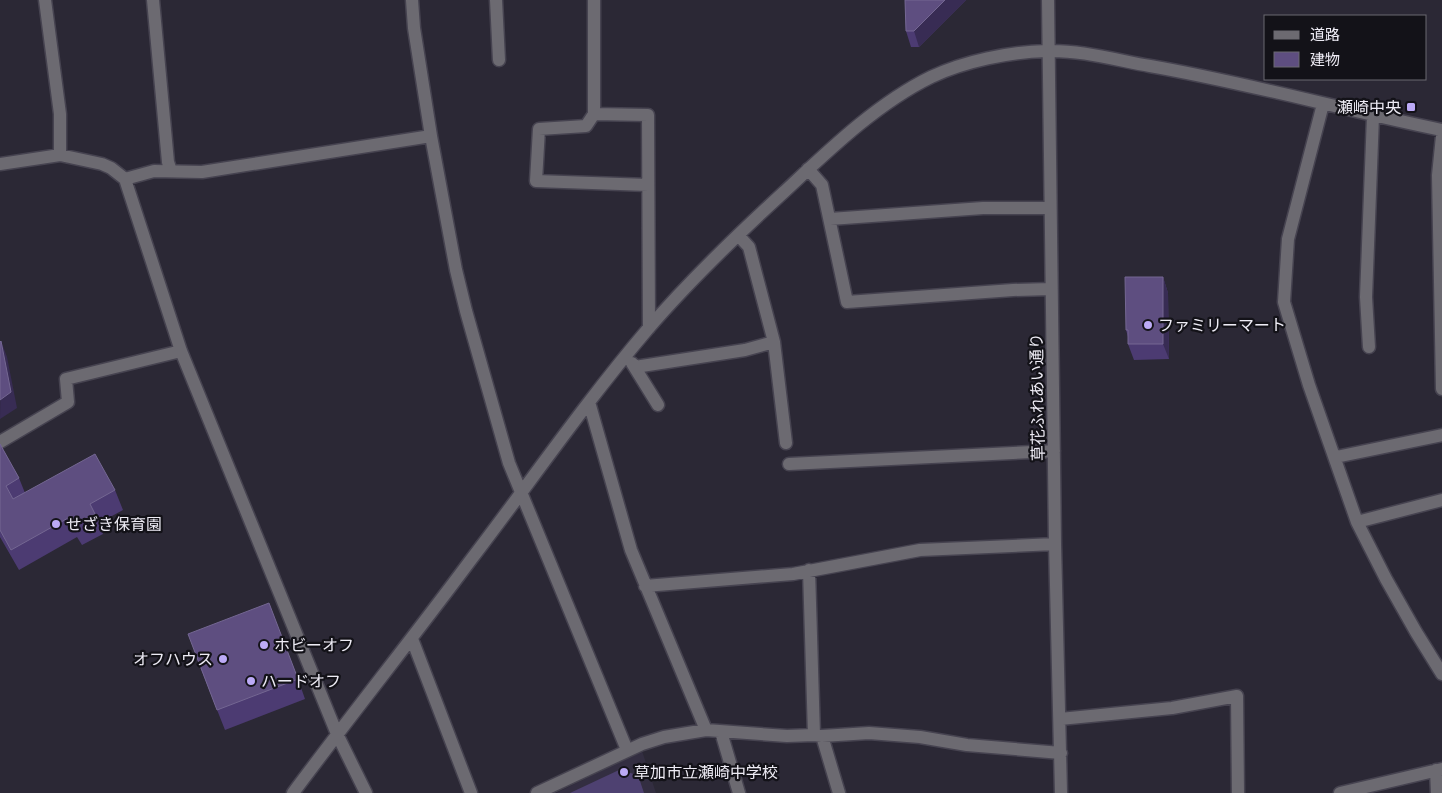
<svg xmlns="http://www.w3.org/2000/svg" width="1442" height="793" font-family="Ubuntu,'Noto Sans JP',sans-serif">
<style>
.built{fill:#332e41}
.green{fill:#4e4171}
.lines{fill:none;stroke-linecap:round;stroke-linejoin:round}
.minor-casing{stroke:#464350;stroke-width:15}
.minor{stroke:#6c6a71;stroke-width:12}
.wall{fill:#4c3b72}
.shaded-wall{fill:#382c54}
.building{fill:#5e4e80;stroke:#746792}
.poi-dot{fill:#bcaaf6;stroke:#131218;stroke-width:2}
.labels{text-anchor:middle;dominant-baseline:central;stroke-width:4.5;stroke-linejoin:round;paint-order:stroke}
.poi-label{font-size:16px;fill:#eeecf5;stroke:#131218;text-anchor:start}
.street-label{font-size:16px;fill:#eeecf5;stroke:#131218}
</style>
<rect width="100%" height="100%" fill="#2b2835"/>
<path class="built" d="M642,751L656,793H556Z"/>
<path class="green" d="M619,770L638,775L644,793H570Z"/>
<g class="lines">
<defs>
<path id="minor" d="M45,0L60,114V155
M153,0L168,162L171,171
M412,0L414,28L431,136L456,270L466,311L509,463L627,750
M496,0L499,60
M594,0V114L648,115L649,328
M1048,0L1055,544L1061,793
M1323,104L1288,239L1284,302L1309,385L1357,522L1386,579L1416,632L1442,674
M594,114L586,126L539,129L536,181L648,185
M1442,136L1438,175L1442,389
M0,164L60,155L102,164L111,168L125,179L181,351L337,734L366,793
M808,169L822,185L847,302L1013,290L1051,289
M125,179L154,171L202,172L431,136
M830,219L983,208H1050
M774,342L786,443
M1369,347L1366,297L1373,116
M632,363L658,405
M635,367L745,350L774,342L749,247L738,235
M589,402L631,550L706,730
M0,442L68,402L66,379L181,351
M1336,457L1442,435
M789,464L1054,451
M1357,522L1442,500
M809,570L814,735
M645,586L793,574L920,550L1055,544
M412,639L471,793
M1060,719L1172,708L1237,696L1238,793
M721,732L739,793
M822,736L839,793
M1436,770L1437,793
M293,793C351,715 412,639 470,561C529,484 584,404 647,330C689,281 737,235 784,192C828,151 876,104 931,77C965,61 1009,52 1047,51C1081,50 1116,60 1150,66C1248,83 1344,110 1442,130
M537,793L642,744L664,737L706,730L787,736L814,735L822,736L869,733L920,737L967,745L1061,753
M1340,793L1442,769"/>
</defs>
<use href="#minor" class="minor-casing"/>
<use href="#minor" class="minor"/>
</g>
<path class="wall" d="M905,0H966L919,47H911L906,31Z
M1163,277L1168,293L1169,359L1134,360L1128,344V337L1126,330Z
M0,444L19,478L25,493L115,490L123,510L99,523L103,534L82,545L77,537L19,570L0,537Z
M195,654L298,679L305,699L225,730Z"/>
<path class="shaded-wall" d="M945,0H966L919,47L914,31Z
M1163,277L1168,293L1169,359L1163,344Z
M1,341L7,357L17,408L0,419Z"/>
<path class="building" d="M905,0H945L914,31H906Z
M1125,277H1163V344H1128V330H1126Z
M1,341L11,392L0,400V342Z
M0,444L19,478L6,486L13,499L95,454L115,490L90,504L95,514L75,525L70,517L11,550L0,530Z
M269,603L298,679L217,710L188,634Z"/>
<g class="poi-dot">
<rect x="1406" y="102" width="10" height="10" rx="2.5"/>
<circle cx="1148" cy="325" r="5"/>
<circle cx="56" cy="524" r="5"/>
<circle cx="264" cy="645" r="5"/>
<circle cx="223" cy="659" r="5"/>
<circle cx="251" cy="681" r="5"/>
<circle cx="624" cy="772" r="5"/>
</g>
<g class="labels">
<g class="poi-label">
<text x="1401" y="107" text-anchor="end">瀬崎中央</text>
<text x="1158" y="325">ファミリーマート</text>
<text x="66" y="524">せざき保育園</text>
<text x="274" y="645">ホビーオフ</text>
<text x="213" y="659" text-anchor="end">オフハウス</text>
<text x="261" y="681">ハードオフ</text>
<text x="634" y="772">草加市立瀬崎中学校</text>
</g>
<g class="street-label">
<text transform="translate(1037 397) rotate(-91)">草花ふれあい通り</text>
</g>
</g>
<rect x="1264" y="15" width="162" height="65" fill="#131218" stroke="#6b6970"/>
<rect x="1274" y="31" width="25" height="8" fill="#6c6a71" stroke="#6b6970"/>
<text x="1310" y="40" font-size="15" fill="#eeecf5">道路</text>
<rect x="1274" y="52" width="25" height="15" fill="#5e4e80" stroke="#6b6970"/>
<text x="1310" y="65" font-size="15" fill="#eeecf5">建物</text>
</svg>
